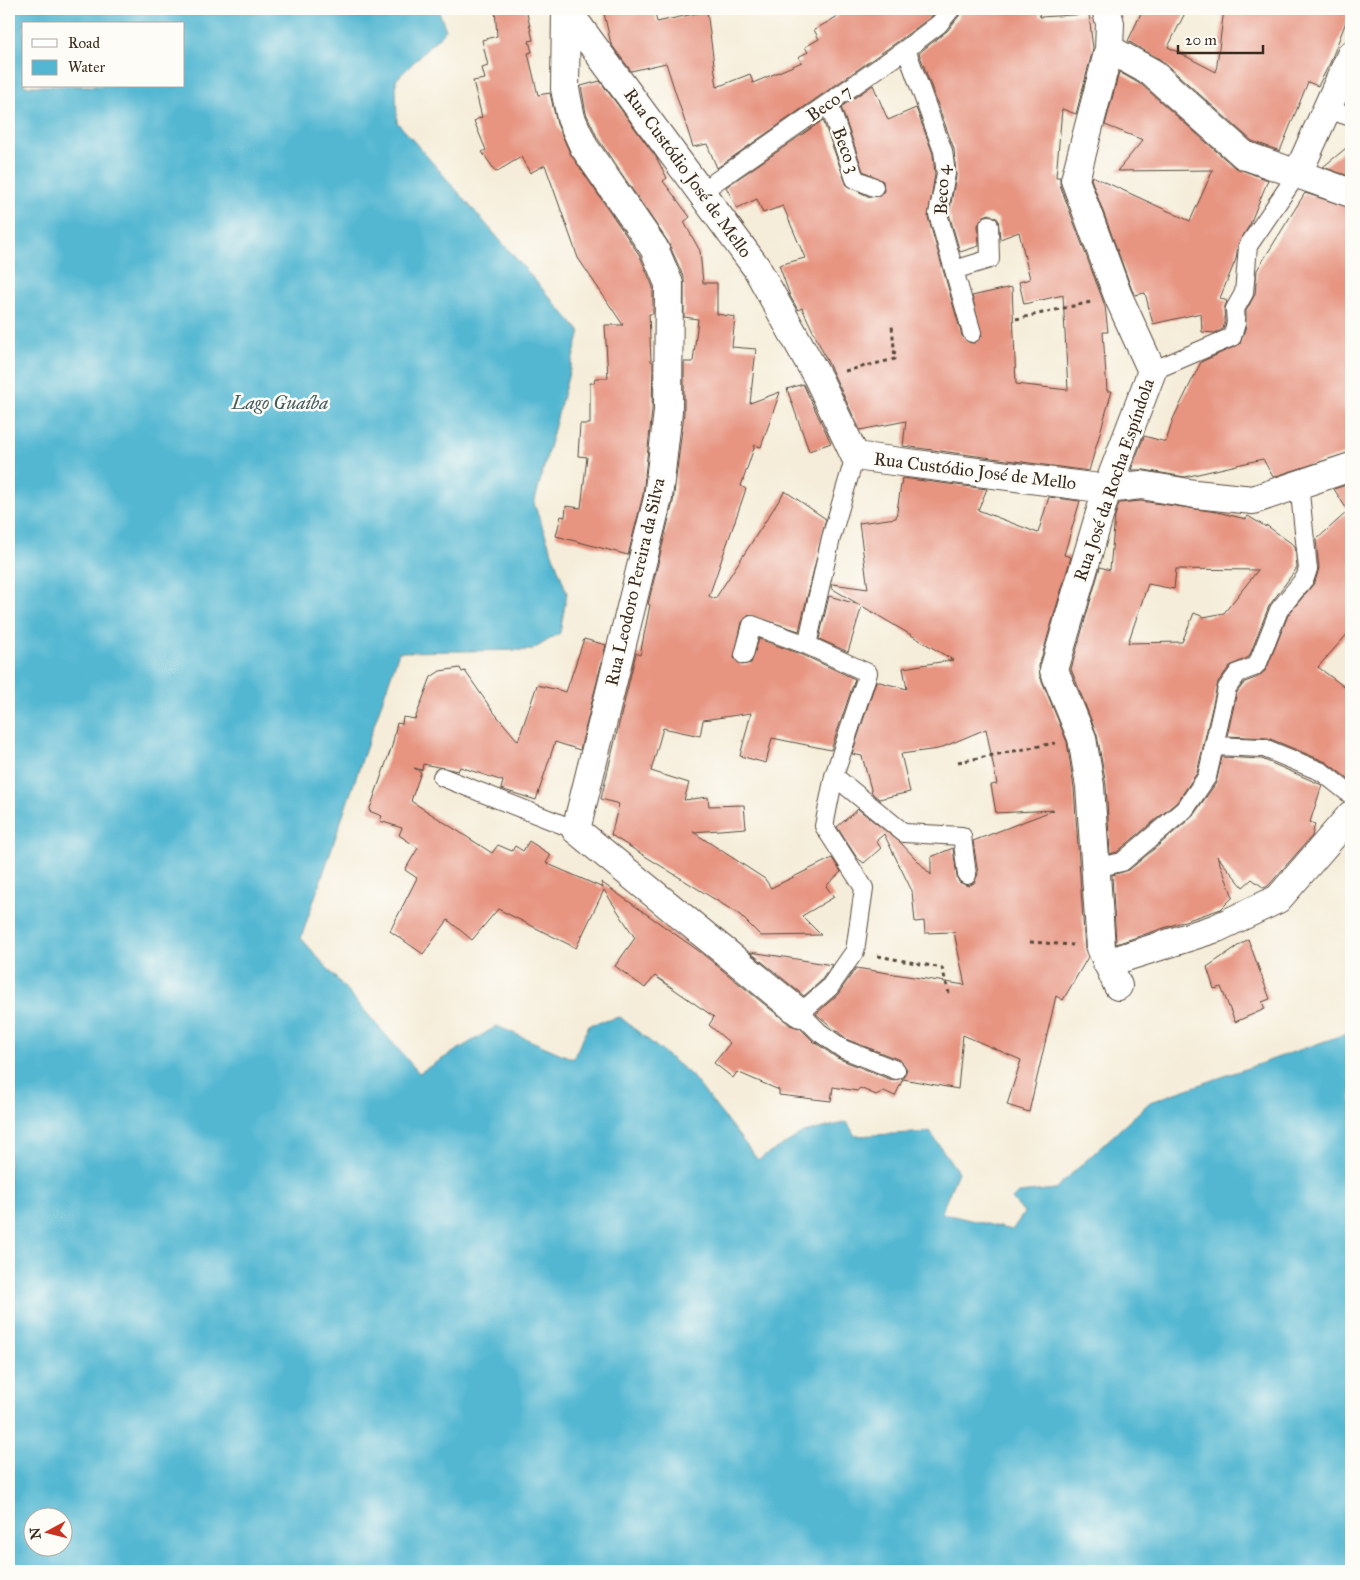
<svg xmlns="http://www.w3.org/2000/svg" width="1360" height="1580" font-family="'IM FELL Great Primer',serif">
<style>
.water{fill:#53b7d2;stroke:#477078;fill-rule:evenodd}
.building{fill:#e79481;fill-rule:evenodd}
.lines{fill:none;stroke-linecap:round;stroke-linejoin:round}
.service-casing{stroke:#57473a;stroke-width:20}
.minor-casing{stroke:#57473a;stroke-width:30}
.path{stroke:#57473a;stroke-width:3;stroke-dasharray:4 4;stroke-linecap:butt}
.service{stroke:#fff;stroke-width:18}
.minor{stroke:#fff;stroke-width:28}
.labels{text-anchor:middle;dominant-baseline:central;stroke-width:5;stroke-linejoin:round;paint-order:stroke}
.street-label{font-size:18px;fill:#3b2a1e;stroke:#fdfcf7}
.water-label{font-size:19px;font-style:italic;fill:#435b5d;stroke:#fdfcf7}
</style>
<rect width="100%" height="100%" fill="#fdfcf7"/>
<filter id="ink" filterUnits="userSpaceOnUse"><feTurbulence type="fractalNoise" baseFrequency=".02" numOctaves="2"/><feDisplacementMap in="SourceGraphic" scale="10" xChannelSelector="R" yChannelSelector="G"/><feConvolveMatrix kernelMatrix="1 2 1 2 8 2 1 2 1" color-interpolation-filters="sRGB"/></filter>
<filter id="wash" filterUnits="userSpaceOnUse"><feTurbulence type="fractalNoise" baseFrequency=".0096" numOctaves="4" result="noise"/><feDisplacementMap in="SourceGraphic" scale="20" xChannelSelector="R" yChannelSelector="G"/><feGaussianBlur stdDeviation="1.12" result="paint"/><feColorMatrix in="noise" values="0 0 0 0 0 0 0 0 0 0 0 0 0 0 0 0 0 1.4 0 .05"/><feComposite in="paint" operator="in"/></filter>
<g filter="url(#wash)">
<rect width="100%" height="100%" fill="#f5edd9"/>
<path class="water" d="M9,9H438L446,30L396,80L397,122L580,332L534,504L567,593L560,633L532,650L399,652L301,938L419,1073L497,1026L573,1059L589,1025L620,1017L691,1075L758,1160L803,1133L847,1122L855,1136L930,1132L958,1172L941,1213L1012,1230L1024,1213L1012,1199L1019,1193L1055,1189L1150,1102L1351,1032V1571H9ZM24,24H184V86H24ZM32,1518H62V1548H32Z"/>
<g id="blocks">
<path class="building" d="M495,9H526L533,40L529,41L532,52L528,53L538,95L550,93L557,124L570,153L640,256L653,287V314H649L651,361L653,362L652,410L643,495L628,555L556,536L561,516L565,517L566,506L581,508L587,457L578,456L580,424H590V383H594L595,378H608L605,325H623L578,258L545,165L530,173L521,157L496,172L482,152L486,150L474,121L482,117L473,81L485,79L482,68L488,66L482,40L497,36Z
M603,9H654L657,22L707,11L717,87L750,74L753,83L802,62L798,57L808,52L805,47L819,39L814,30L838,16L833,9H938L932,16L900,40L717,168L707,144L693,147L666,63L631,71L611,44Z
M961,9H1038L1040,17L1089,14L1093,49L1076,114L1062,109L1056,177H1060V185L1105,306L1108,332H1103L1107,391H1112L1089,471L903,446L906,421L860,430L802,308L798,310L790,296L779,265L805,258L783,206L763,213L757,199L737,208L726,187L823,120L847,186L870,197L880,196L884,191L883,181L863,171L841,107L873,85L888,120L916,108L933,154L935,174L928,217L962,336L970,343H975L982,336L972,296L1012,287L1016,384L1068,390L1063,295L1024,304L1019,282L1030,279L1019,232L1000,239L998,219L989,214L984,216L978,225L979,246L960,252L949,214L956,176L954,149L919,53L947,31L959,16Z
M1143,9H1187L1168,47L1216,72L1224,9H1351L1330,63L1318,86L1308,82L1280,151L1252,141L1161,60L1128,41Z
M1119,72L1142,85L1234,167L1268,180L1250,224L1238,245L1236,259L1220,298L1227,301L1224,309L1225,322L1223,329L1215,333L1202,332L1201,313L1153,324L1145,293L1135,295L1132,290L1091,179L1092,176L1190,221L1213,170L1117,171L1143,140L1105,125Z
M600,81L656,157L667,178L663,181L690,217L684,222L700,251L703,283H717V314L735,317L732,347L756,349L750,403L780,392L761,447L755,445L741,486L746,489L709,596L715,599L785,491L826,519L799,631L749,615L742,622L734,658L742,665L751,663L759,639L803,655L855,679L831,750L772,738L766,763L740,756L751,713L703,720L700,736L663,728L651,771L689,783L684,800L708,797L709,806L744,805L746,828L693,832L765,879L771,888L832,858L841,872L826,886L834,897L802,916L821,935L761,936L740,915L611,835L619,804L601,799L636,653L640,655L650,605L648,604L673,502L684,413V362H693L698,319L684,317V278L668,242L598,139L586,113L581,86Z
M1351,144V177L1323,167Z
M1305,193L1351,208V452L1273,477L1263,459L1185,477L1144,470H1131L1144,436L1166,442L1173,419L1201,362L1240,344L1246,326V311L1255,294L1257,270Z
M803,384L831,443L809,451L787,389Z
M902,478L987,489L978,510L1038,533L1049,497L1080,501L1064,555L1071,557L1039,666L1040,676L1067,742L1074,788L1085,949L1088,957L1063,1000L1056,996L1029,1112L1007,1105L1021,1060L963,1035L958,1089L903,1079L895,1096L884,1091L876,1095L860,1088L857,1091L833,1087L831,1101L779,1095V1090L737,1072L733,1078L714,1063L730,1043L709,1025L714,1017L655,976L645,988L615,966L635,938L604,890L576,948L498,909L472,940L448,920L423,954L390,931L417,878L405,870L418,848L399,835L402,828L380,821L382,816L369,811L392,746L397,723L402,724L403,717L415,719L431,677L440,671L460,668L462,672L465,671L492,710L518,741L537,685L566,692L584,639L606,645L580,750L555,742L536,800L501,789L503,781L460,767L458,771L423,764L422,770L414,768L421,772L411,801L492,853L498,845L512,851L515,846L523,851L529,841L551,855L546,863L603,888L601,882L699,951L790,1025L800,1028L813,1041L837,1058L892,1080L903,1078L907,1069L900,1060L848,1040L816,1014L838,994L856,968L965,985L954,932L925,933L924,921L915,922L912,891L884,834L876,841L881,848L864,863L857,858L837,827L858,809L900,842L931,875V857L953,848L957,877L959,882L968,886L974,883L978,874L973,841L1054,810L996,813L991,785L997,784L986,729L938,749L901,754L910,792L879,799L872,793L862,756L852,754L876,681L907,689L903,668L953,660L862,606L848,652L819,639L829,596L860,605L831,588L832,584L868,589L859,523L896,518Z
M1351,483V630L1318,667L1351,692V781L1326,762L1268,738L1227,736L1237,692L1245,682L1258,677L1266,670L1288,615L1315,582L1319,568L1316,540L1348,511L1334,489Z
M1141,501L1217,512L1246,519L1248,516L1266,527V525L1295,546L1297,568L1269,606L1249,657L1230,666L1218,682L1197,773L1177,802L1117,852L1110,854L1106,785L1097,735L1071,669L1100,567L1110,570L1115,516L1119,503ZM1176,569L1258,570L1224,613L1204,617L1194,613L1182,642L1128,643L1148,584L1174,589Z
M1222,757L1262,759L1322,785L1310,822L1315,824L1312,836L1268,886L1264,888L1252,879L1243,887L1217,856L1233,897L1221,909L1116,944L1112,875L1129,870L1192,817L1216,783Z
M1248,939L1270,999L1262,1002L1265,1009L1235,1022L1221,987L1214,989L1207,967Z
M750,952L784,957L832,965L821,981L804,996Z"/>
</g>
</g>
<g filter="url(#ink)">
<use href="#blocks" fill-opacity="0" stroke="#57473a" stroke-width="1"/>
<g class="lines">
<defs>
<path id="service" d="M906,49L943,151L946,174L938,214L972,333
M829,104L855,179L874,187
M1327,109L1351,117
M702,191L906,49L939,24L951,9
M954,270L990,259L989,225
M1152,371L1232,337L1236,323L1235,309L1244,293L1248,246L1298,173
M855,456L831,538L807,645L868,673L834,776L824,826L864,888L855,951L829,988L800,1013L819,1032L843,1049L896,1070
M744,655L752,625L807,645
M1214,746L1264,748L1322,772L1351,795
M834,776L904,833L962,836L967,875
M442,777L576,830
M1095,868L1122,862L1185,809L1207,777L1227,688L1238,673L1254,667L1258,663L1279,610L1305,578L1308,569L1299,484"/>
<path id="minor" d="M566,9L565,89L571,118L584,147L654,248L669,284L668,411L658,498L576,830L800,1013
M566,9L756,267L818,378L855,456L1107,489L1141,485L1195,494L1253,500L1351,467
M1106,9L1110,23L1109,49L1075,180L1118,296L1152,371L1107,489L1054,670L1082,738L1090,786L1101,948L1118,986
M1109,49L1151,72L1244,155L1351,193
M1298,173L1351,55
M1107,963L1217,928L1278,899L1351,815"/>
</defs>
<use href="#service" class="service-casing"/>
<use href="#minor" class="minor-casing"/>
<path class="path" d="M1016,319L1091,302
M845,371L895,359L892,325
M958,762L1055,743
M1030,942L1073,945
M878,956L942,968L949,993"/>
<use href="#service" class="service"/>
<use href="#minor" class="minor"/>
</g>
</g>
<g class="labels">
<g class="street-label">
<text transform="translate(829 103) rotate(-35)">Beco 7</text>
<text transform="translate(846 150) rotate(69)">Beco 3</text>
<text transform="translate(688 173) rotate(54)">Rua Custódio José de Mello</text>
<text transform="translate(942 190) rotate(-87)">Beco 4</text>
<text transform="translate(975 471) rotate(7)">Rua Custódio José de Mello</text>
<text transform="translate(1114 480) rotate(-71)">Rua José da Rocha Espíndola</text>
<text transform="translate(635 582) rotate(-77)">Rua Leodoro Pereira da Silva</text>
</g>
<g class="water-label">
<text x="280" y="402">Lago Guaíba</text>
</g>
</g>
<rect width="1360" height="1580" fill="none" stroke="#fdfcf7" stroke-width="30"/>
<rect x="22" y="22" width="162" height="65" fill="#fdfcf7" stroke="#afa8a0"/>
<rect x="32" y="39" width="25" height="8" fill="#ffffff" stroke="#afa8a0"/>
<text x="68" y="48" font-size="15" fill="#3b2a1e">Road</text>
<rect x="32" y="60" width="25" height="15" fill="#53b7d2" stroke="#afa8a0"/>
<text x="68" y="72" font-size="15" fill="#3b2a1e">Water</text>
<g transform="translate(48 1532) rotate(263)"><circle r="24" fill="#fdfcf7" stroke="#afa8a0"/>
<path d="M0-4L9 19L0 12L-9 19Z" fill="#c8321e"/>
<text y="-8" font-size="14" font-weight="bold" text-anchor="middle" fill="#3b2a1e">N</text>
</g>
<path d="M1178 45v8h85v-8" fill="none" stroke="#3b2a1e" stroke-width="2.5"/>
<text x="1185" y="45" font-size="15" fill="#3b2a1e" stroke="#fdfcf7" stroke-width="4" paint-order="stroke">20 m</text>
</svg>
